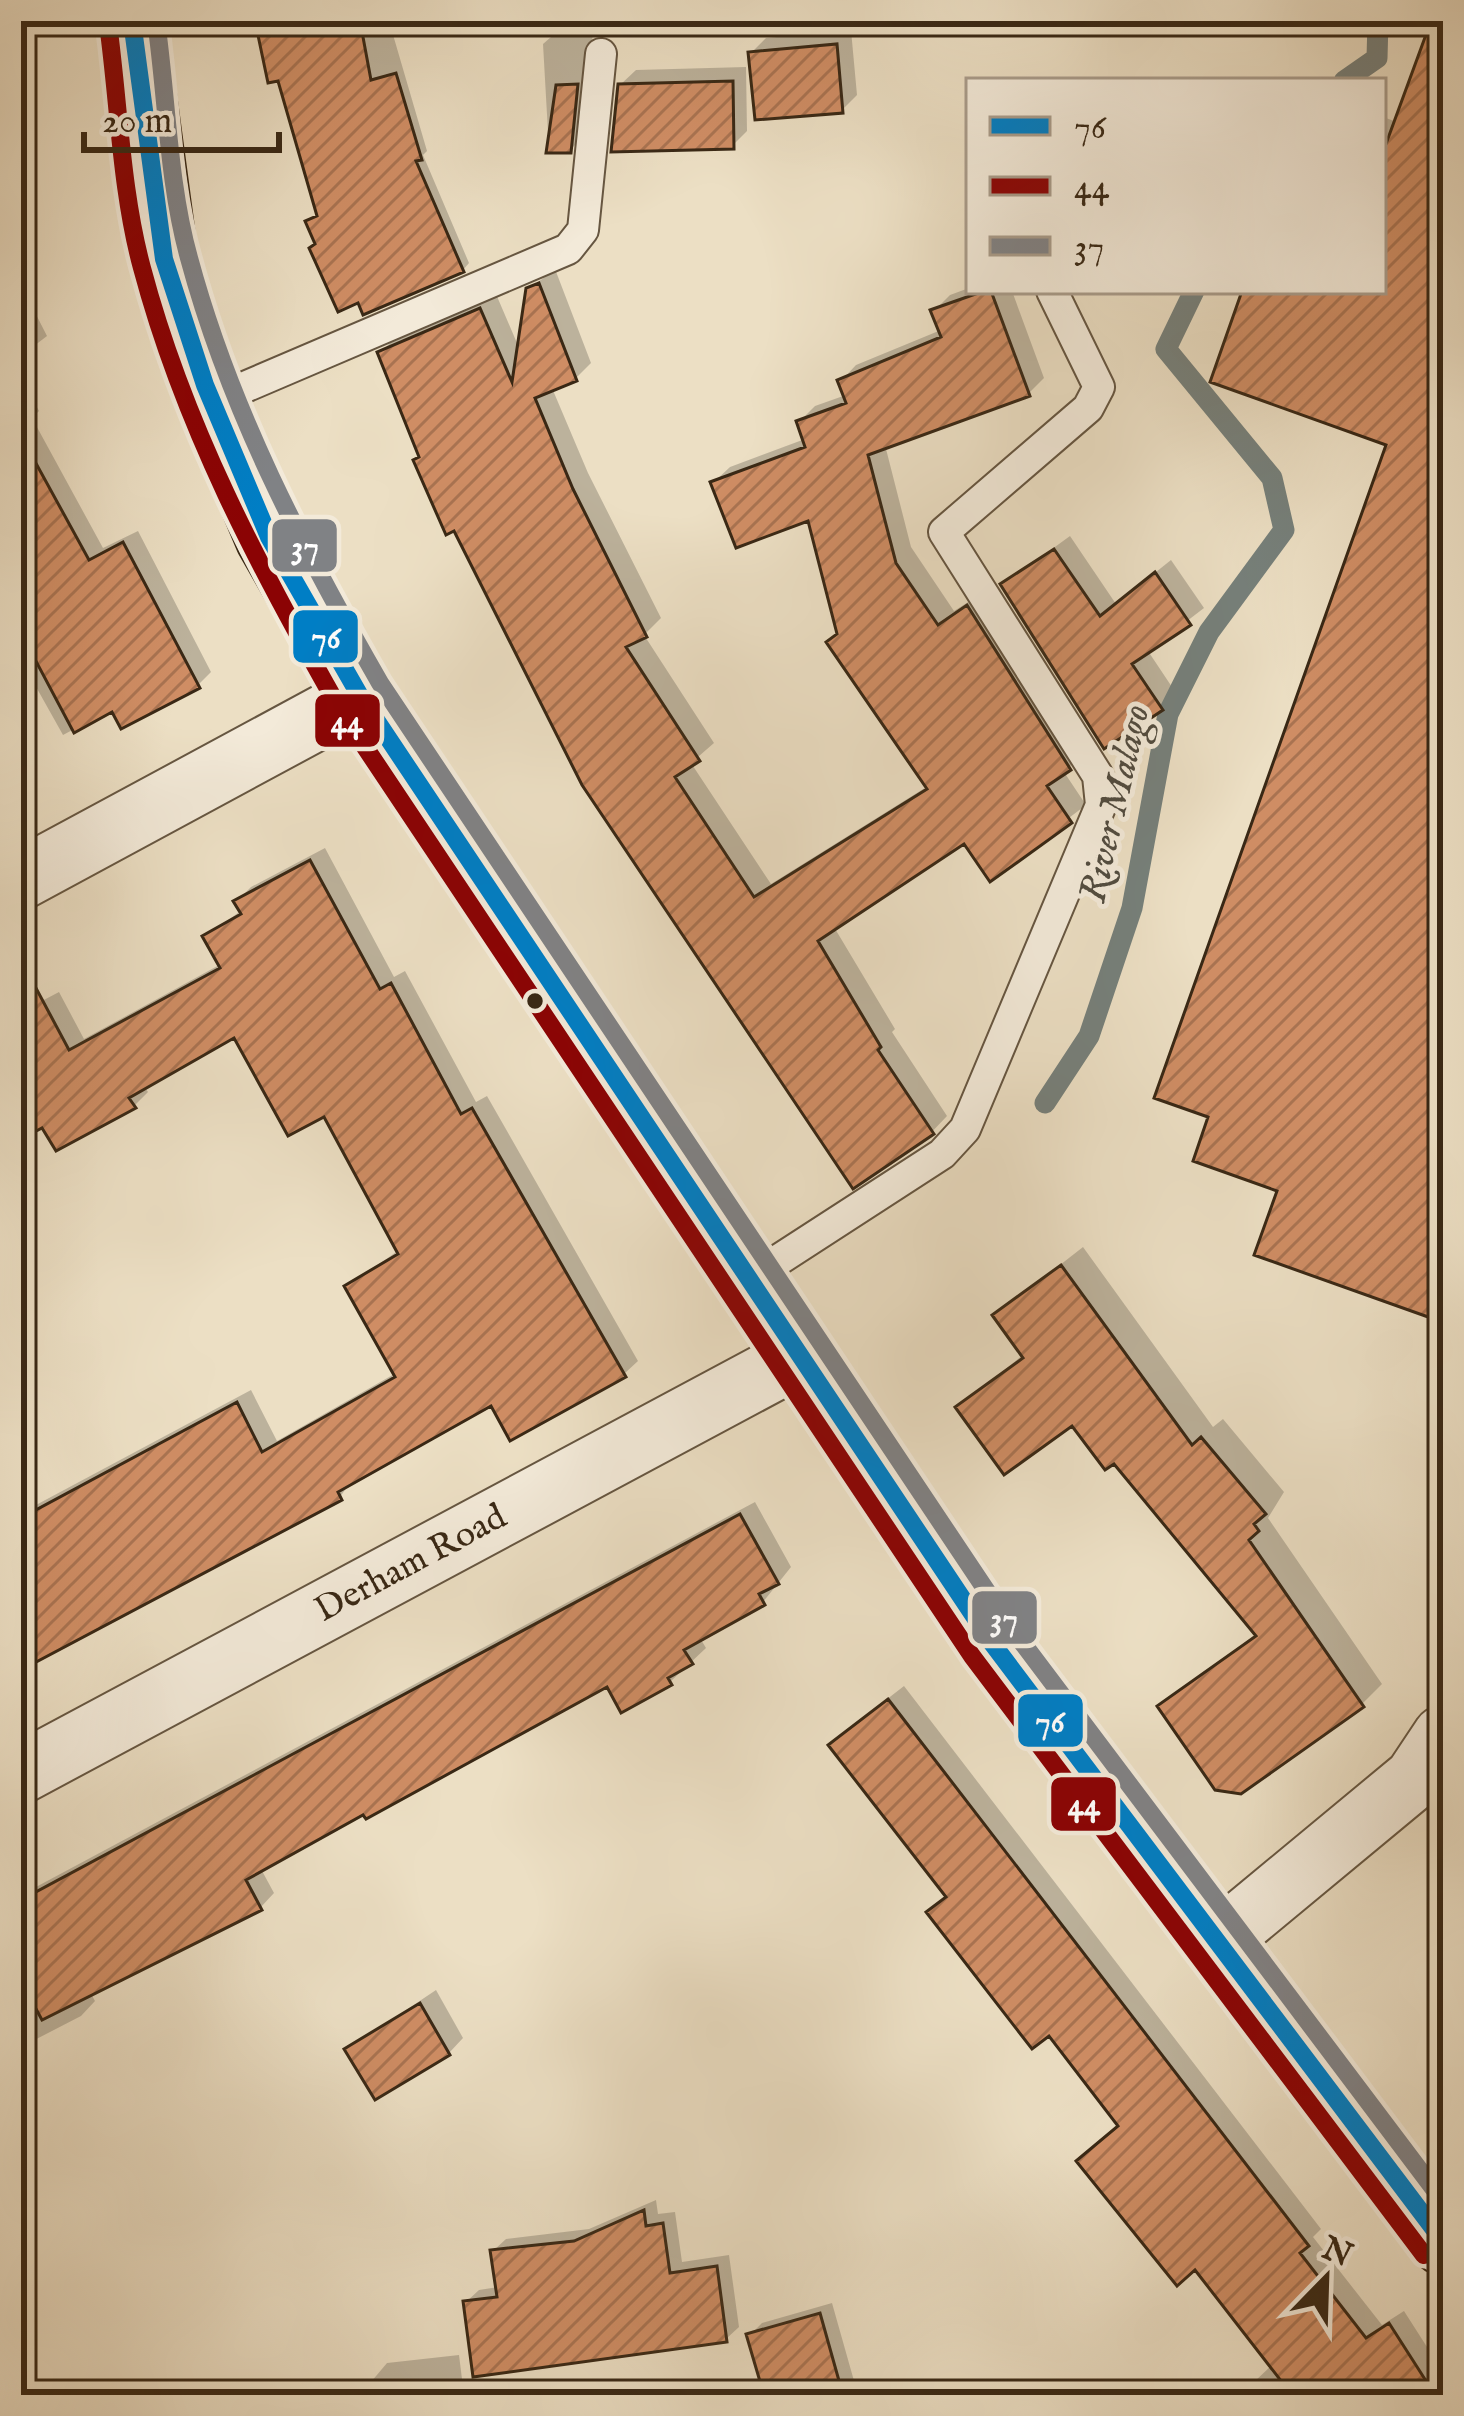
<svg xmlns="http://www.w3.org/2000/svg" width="1464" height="2416" font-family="'IM FELL English',serif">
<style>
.shadow{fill:#0003}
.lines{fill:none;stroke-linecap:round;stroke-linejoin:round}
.stream{stroke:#76807b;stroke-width:21}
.building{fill:url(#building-hatch);stroke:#392815;stroke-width:3}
.lane-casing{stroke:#665641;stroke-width:34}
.street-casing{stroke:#665641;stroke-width:64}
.secondary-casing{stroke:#392815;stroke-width:70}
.lane{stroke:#f3ead9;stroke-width:30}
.street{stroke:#f3ead9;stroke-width:60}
.secondary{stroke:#f3ead9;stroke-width:66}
.bus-1-casing{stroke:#f3ead9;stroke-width:27}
.bus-2-casing{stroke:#f3ead9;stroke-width:27}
.bus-3-casing{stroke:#f3ead9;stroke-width:27}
.bus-1{stroke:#007ec5;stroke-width:18}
.bus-2{stroke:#8b0304;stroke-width:18}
.bus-3{stroke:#808285;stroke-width:18}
.bus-dot{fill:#392815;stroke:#f3ead9;stroke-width:4.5}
.labels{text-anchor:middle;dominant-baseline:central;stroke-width:10;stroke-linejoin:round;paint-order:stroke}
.street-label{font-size:36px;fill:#392815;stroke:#f3ead9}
.water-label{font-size:39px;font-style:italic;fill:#524c40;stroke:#f3ead9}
.line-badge{stroke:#f3ead9;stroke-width:4.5}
.badge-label{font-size:33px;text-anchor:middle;font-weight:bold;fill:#fff}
</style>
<defs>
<pattern id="building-hatch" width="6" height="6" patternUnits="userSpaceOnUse" patternTransform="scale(3)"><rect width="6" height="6" fill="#cf8d64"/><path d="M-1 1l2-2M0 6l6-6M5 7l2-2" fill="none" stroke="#a97351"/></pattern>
</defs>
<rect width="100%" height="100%" fill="#ecdfc4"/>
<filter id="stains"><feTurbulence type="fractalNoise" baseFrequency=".00167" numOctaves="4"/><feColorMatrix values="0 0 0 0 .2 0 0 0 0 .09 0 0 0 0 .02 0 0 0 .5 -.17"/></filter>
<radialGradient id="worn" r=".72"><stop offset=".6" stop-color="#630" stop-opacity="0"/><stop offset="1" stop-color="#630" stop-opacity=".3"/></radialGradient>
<path class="shadow" d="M21,21H36L40,29L21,52Z
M258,21H389L427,151L423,155L469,263L463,270L318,243L309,222L319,213L280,78Z
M956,21H1027L957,27Z
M851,30L857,95L842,110L751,53L766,38Z
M593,34L577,143L570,150H549L543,44L551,37Z
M1443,43V1302L1430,1315L1280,1189L1390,443L1260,291H1383V117L1397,122Z
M746,67L747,131L732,146L620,85L636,70Z
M555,269L591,363L575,379L552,388L588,473L661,618L644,635L714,743L691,763L771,884L928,786L839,632L810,517L714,482L730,467L805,439L799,422L815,406L846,395L841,381L856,365L941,330L934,311L950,295L969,288L1012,291L1044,378L1028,394L885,445L911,547L954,611L984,592L1085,752L1064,772L1086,805L991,877L965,840L834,927L895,1029L892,1032L947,1116L927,1137L853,1185L585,784L421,456L381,352L396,337L496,294L520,350L529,289Z
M21,285L47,336L21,356Z
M21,377L39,411L32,418L103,548L138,531L211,672L198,685L114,708L63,735L21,660Z
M1070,536L1116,604L1171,560L1204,608L1148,651L1176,693L1161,708L1004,584Z
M325,848L394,977L405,971L476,1102L487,1096L638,1361L624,1374L492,1402L352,1480L340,1497L21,1667V1513L251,1390L277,1441L396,1373L348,1286L399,1250L325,1113L236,1034L144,1086L148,1092L134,1106L44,1124L21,1136V1012L59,992L84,1039L221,964L206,936L242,910L237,901L251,887Z
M1083,1247L1213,1427L1223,1419L1284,1492L1268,1518L1382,1684L1362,1704L1161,1707L1257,1633L1115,1460L1073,1422L959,1407L1024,1354L996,1315Z
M755,1502L791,1567L763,1602L700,1638L706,1648L670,1682L608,1683L261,1869L274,1893L260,1908L90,1992L95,2001L81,2016L21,2047V1895Z
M904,1686L1321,2229L1313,2237L1382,2325L1404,2311L1443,2372V2395H1262L1254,2382L1272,2365L1121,2125L1050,2032L930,1912L948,1895L846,1731Z
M436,1990L463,2038L449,2053L348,2049Z
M656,2200L658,2214L675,2212L682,2262L729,2255L739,2327L726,2339L466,2302L479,2290L498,2287L493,2251L506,2239L589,2229Z
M832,2303L858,2395H767L750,2335L762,2323Z
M459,2355L464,2395H360L387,2363Z"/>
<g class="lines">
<path class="stream" d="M1344,81L1377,58L1378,21
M1045,1103L1089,1036L1132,908L1168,714L1209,632L1284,530L1272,478L1166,349L1194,291"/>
</g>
<path class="building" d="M255,21H360L371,80L396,73L422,160L416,161L464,272L363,315L358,303L338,312L309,248L315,244L305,221L317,216L278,81L268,83Z
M1431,21H1443V1285L1431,1318L1254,1255L1277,1191L1193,1161L1208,1117L1154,1098L1386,445L1210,382L1242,291H1383V152Z
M837,44L843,113L755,120L748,52Z
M733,81L734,149L611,152L618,84Z
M578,84L571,153H546L556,85Z
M539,283L577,381L535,398L573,489L647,637L626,647L700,761L675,777L754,897L927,789L826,642L837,634L808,521L736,548L710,482L805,447L796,421L846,403L837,380L941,337L930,310L984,291H991L1030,396L868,455L896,563L938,625L967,605L1071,770L1047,786L1072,823L990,882L964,844L818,941L881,1047L878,1050L934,1134L853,1189L582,785L454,531L446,535L413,460L419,457L377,352L480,308L512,382L526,288Z
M21,436L89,560L123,542L200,688L121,729L112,712L74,733L21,633Z
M1054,549L1100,616L1155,572L1191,625L1132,664L1163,710L1104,749L1000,584Z
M310,860L380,989L391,983L461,1114L472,1108L626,1377L510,1441L491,1406L338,1492L342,1500L21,1670V1518L237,1402L262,1452L395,1377L344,1286L398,1254L324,1117L288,1136L234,1038L129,1098L136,1108L56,1151L42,1128L21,1139V960L69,1050L220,968L202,936L241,914L233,901Z
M1061,1265L1192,1445L1201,1437L1266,1514L1254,1524L1259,1531L1249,1540L1364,1707L1241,1794L1215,1790L1157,1706L1256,1636L1114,1464L1105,1470L1072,1426L1004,1475L955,1407L1023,1358L992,1315Z
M740,1514L779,1584L759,1594L765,1605L684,1650L693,1664L668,1678L672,1685L621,1713L607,1687L366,1819L363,1815L246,1880L262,1910L42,2020L21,1981V1900Z
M888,1699L1309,2246L1300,2253L1366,2338L1389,2323L1435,2395H1292L1195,2270L1177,2286L1076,2161L1118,2126L1049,2036L1032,2049L926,1912L946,1897L828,1745Z
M420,2003L450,2055L375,2100L344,2049Z
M644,2210L646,2226L663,2223L670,2273L717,2266L727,2342L473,2377L463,2301L497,2297L490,2250L574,2241Z
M820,2313L843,2395H764L746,2334Z"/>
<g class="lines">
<defs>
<path id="lane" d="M212,401L568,249L583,230L601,54
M749,1279L942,1154L965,1129L1101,805L1098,776L944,532L1088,408L1099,387L1052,291"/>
<path id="street" d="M21,879L360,696
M21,1773L800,1356
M1216,1943L1415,1778L1443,1736"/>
<path id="secondary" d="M132,21L164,259L205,385L269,537L360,696L992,1643L1443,2241"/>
</defs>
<use href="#lane" class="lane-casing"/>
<use href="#street" class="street-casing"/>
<use href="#secondary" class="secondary-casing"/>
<use href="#lane" class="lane"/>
<use href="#street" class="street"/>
<use href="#secondary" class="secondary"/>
<defs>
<path id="bus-1" d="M132,21L164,259L205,385L269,537L360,696L992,1643L1443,2241"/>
<path id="bus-2" d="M108,24C119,104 121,191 142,268C184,426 259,567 339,708L972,1656L1424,2255"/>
<path id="bus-3" d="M156,21C167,98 168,183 189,258C230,410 302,547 380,683L1012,1629L1443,2201"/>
</defs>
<use href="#bus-1" class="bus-1-casing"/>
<use href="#bus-2" class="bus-2-casing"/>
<use href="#bus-3" class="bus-3-casing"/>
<use href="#bus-1" class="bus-1"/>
<use href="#bus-2" class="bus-2"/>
<use href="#bus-3" class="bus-3"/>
</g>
<circle class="bus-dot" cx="535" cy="1001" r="10"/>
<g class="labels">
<g class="street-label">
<text transform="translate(411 1564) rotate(-28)">Derham Road</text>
</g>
<g class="water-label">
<text transform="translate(1116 804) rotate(-77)">River Malago</text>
</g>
</g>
<g class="line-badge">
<rect x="270" y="517" width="69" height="57" rx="12" fill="#808285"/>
<rect x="291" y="608" width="69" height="57" rx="12" fill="#007ec5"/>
<rect x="313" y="692" width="69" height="57" rx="12" fill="#8b0304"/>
<rect x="970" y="1589" width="69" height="57" rx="12" fill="#808285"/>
<rect x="1016" y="1692" width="69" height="57" rx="12" fill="#007ec5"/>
<rect x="1049" y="1775" width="69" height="58" rx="12" fill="#8b0304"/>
</g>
<g class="badge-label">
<text x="305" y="557">37</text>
<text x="326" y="648">76</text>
<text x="347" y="732">44</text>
<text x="1004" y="1629">37</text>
<text x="1050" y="1732">76</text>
<text x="1084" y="1815">44</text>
</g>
<rect width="1464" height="2416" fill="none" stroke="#ecdfc4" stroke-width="72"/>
<rect x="24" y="24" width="1416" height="2368" fill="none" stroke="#392815" stroke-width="6"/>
<rect x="36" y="36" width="1392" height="2344" fill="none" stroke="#392815" stroke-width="3"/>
<rect x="966" y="78" width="420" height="216" fill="#f3ead9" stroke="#a99c8b" stroke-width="3"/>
<rect x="990" y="117" width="60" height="18" fill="#007ec5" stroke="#a99c8b" stroke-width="3"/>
<text x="1074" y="138" font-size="36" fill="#392815">76</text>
<rect x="990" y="177" width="60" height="18" fill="#8b0304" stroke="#a99c8b" stroke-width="3"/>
<text x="1074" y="198" font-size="36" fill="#392815">44</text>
<rect x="990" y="237" width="60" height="18" fill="#808285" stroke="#a99c8b" stroke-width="3"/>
<text x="1074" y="258" font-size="36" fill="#392815">37</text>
<g transform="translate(1326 2278) rotate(23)" stroke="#f3ead9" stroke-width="9" paint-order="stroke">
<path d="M0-9L21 45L0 30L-21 45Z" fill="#392815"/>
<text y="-18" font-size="33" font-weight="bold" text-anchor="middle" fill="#392815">N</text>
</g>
<path d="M84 132v18h195v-18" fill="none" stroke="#392815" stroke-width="6"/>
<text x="102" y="132" font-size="36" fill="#392815" stroke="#f3ead9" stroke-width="9" paint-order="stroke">20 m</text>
<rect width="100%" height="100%" filter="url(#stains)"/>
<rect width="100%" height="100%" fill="url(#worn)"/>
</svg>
